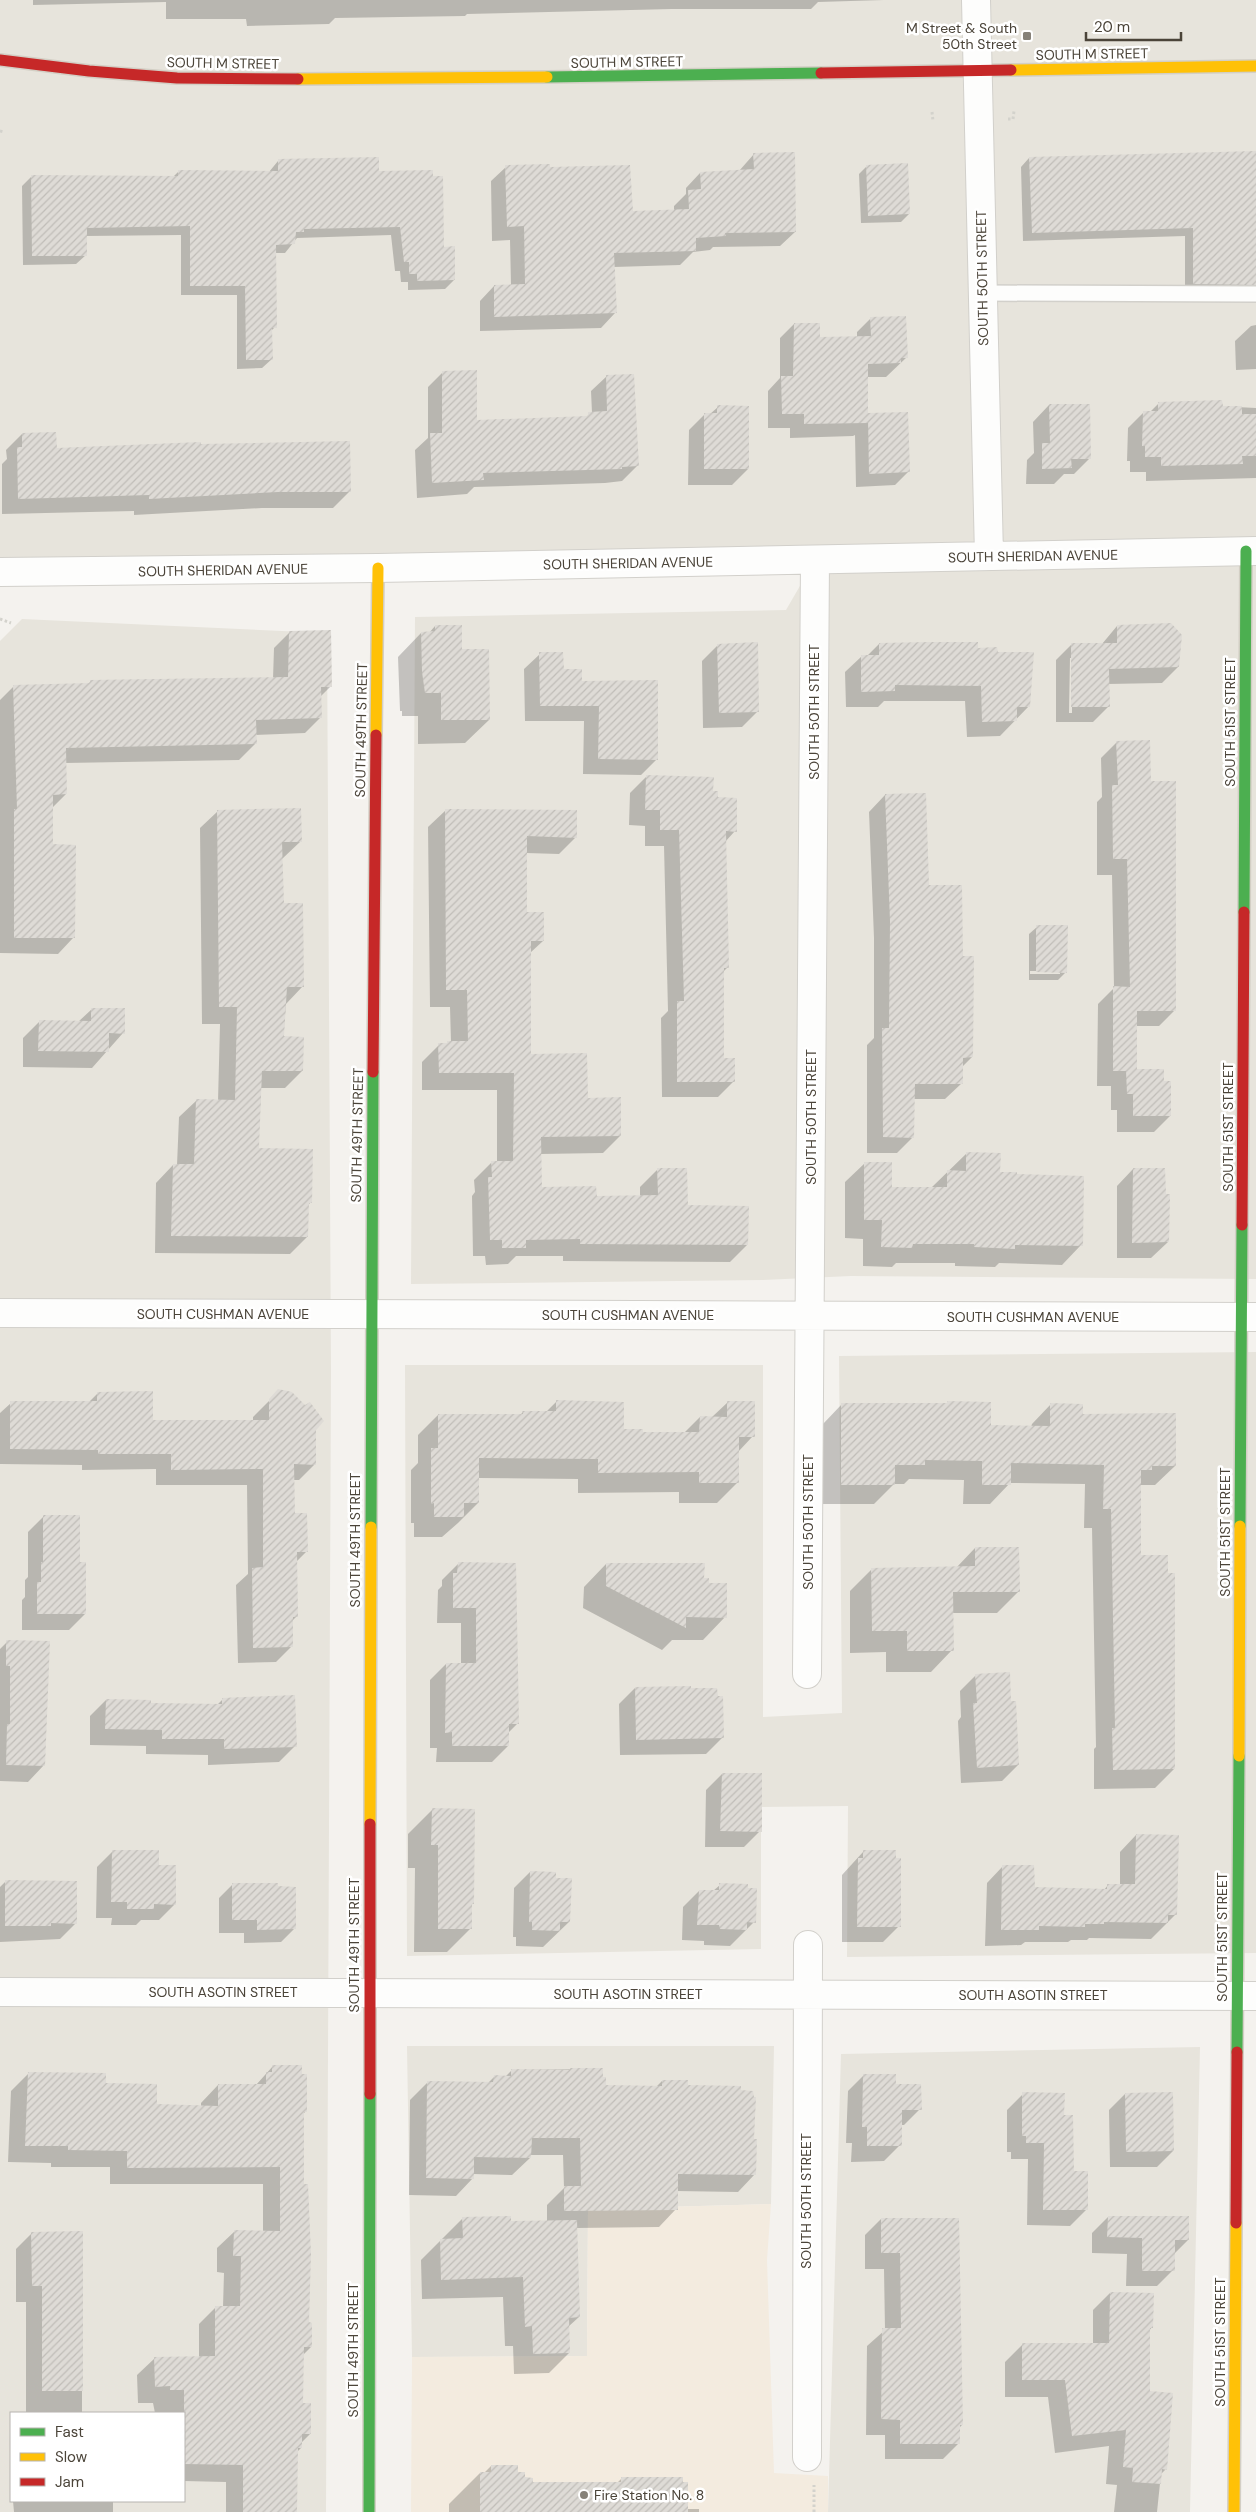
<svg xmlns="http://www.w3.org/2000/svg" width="1256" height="2512" font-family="'DM Sans',sans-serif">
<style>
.residential{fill:#e7e4dc;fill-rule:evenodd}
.commercial{fill:#f3ebdf}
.shadow{fill:#0003;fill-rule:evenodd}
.building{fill:url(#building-hatch)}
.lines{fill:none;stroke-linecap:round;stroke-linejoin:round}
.lane-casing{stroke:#d2d0cb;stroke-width:18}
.street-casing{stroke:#d2d0cb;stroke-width:30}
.fast-casing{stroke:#d3cfc5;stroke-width:14}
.slow-casing{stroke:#d3cfc5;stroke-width:14}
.jam-casing{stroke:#d3cfc5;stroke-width:14}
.path{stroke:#d3d2cc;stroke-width:3;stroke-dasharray:2.5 2.5;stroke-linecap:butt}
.lane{stroke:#fdfdfc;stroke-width:15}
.street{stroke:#fdfdfc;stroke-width:28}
.fast{stroke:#4caf50;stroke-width:11}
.slow{stroke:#ffc107;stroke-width:11}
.jam{stroke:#c62828;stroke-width:11}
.poi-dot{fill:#868178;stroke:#fff;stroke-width:2}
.labels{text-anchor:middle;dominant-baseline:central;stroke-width:5;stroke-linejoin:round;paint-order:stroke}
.poi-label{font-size:14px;fill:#4b4439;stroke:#fff;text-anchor:end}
.street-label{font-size:14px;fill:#4b4439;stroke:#fff}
</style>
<defs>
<pattern id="building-hatch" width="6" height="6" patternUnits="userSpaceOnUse" patternTransform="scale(1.25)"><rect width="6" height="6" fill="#dedbd6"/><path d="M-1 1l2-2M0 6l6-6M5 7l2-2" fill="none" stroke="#c0bdb8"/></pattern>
</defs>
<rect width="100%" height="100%" fill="#f4f2ee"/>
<path class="residential" d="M0,0H1256V1279L851,1276L763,1280L411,1284L415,617L786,610L815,560L0,572Z
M22,619L327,633L331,1370L326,2512H0V641ZM11,2413H184V2501H11Z
M1256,1352V1953L847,1957L848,1806L761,1807V1949L407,1956L405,1365H763V1717L842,1713L839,1356Z
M407,2046H774L771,2204L588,2209L587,2356L412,2357Z
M1200,2047L1190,2512H828L841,2054Z"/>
<path class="commercial" d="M771,2204L767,2260L774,2473L828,2476V2512H411L412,2357L587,2356L588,2209Z"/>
<path class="shadow" d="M33,0H884L818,2L811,9H672L467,14L465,16L335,18L329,24L247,26L246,19H166V2L33,5Z
M1256,152V294L1185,293V236L1023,241L1021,167L1029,158Z
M754,154L795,232L780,246L713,247L710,250L693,252L680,265L614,267L615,313L601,328L480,331V301L494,286L511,285L510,240L492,241L491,181L506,167L549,169L632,212L674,211V206L686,194V188L700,173L739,171Z
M278,161L378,172L442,248L454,280L445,289L408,290V282H401L400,271H395L391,235L297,238L285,253H275V327L271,331L272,359L262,368L237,369V295H181V235L86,236V255L76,264L23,265L22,186L32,176L173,177L179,171L269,172Z
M867,166L909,214L901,222L861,223L859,174Z
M871,318L907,357L886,377H867V415L909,471L895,485L856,487L855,435L853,436L790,438V428H768V391L780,378V338L794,324L819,338H857V332Z
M1256,325V369L1236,370L1235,341L1251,326Z
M443,372L476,421L584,418L592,413L591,391L607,376L637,466L622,481L605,483L474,487L467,494L417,498L415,450L428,438V387Z
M1159,403L1256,408V478L1146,481V472H1130V461H1127L1128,428L1144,412H1150Z
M1049,405L1090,458L1074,474H1064L1054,484H1026L1027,460L1034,453L1033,422Z
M718,407L748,469L732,485H688L689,430L705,414H710Z
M22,434L55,449L200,445L349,492L333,508H262L134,515V511L2,514V464L7,459L6,450Z
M435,626L461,650L489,720L465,743L418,744V716H402V711H400L398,657L421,633H429Z
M1117,626L1178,667L1162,683L1108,684L1109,706L1093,722H1056V660L1072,644H1102ZM1070,658H1072V713H1069Z
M290,632L331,686L320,697L321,717L305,733L255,735V744L239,760L65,763L66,794L52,808L51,846L73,938L58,954L0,953V700L14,686L87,685L91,681L273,679L274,648Z
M879,644L977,649L997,654L1029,706L1000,736L967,737L965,701H884L878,707H846L845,672L862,656H867Z
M718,645L758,711L742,727L703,728L702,661Z
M540,654L581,682L657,759L641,775L583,774L584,721H525L524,669Z
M1117,742L1150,783L1175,1010L1159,1026H1136V1070L1163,1083L1170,1116L1154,1132H1117V1110H1111V1086H1097L1098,1004L1114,988L1112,875H1097V802L1102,797L1101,758Z
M646,777L712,793L735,831L725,842L727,968L723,972V1059L734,1081L718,1097H662L661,1018L668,1011L664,846H645V826L629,825L630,793Z
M924,794L928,886L961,957L972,1057L962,1067V1083L945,1099H913V1137L897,1153H867V1045L874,1038V938L869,812L885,795Z
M446,810L576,837L559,854L526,853V913L543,941L530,953V1055L586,1099L620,1136L603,1153L540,1154L541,1188L595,1198L640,1197V1187L657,1170L687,1206L747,1245L730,1262L563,1261V1256H516L508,1264L486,1265L485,1256H473L472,1196L475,1192L474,1180L491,1163L497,1162V1090H422V1062L439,1045L451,1042L450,1007H430L428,827Z
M218,811L301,841L282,859V904L303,986L286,1004L283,1038L302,1071L285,1088H261L258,1149L311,1202L308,1205L307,1237L290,1254L155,1253L156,1183L173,1165H177L179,1117L197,1100L218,1101L220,1024H202L200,828Z
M1037,927L1066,972L1058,980H1029V934ZM1030,971H1060V974H1030Z
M92,1009L123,1033L92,1068L23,1067V1038L39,1022H78Z
M967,1153L999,1173L1081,1245L1062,1265L999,1263L995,1267L955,1266V1263H896L892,1267L863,1266V1239L845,1238V1182L865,1163L891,1188H931Z
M1133,1169L1168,1242L1151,1258H1117V1186Z
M279,1391L315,1430V1464L299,1480H293V1514L306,1552L296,1562L297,1616L292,1621V1646L276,1662L238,1663L236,1585L248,1574L247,1485H156V1469L82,1470V1465L0,1464V1413L11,1403H88L98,1393L152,1421H253V1417Z
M557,1401L623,1430L642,1434L684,1433L700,1417H712L728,1402L753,1436L738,1452L737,1483L717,1503H679V1492L578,1493V1479L478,1478V1503L458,1523L442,1537H414V1523H411V1470L418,1463V1435L438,1415H520L523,1412H546Z
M842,1404L990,1426L1031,1427L1032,1424L1051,1404L1082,1415L1175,1466L1155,1485H1140V1556L1174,1769L1155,1788L1094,1789V1749L1096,1747L1092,1528H1084L1085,1484L1010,1483L990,1504H963L964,1480L909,1479L904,1484H894L874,1504H823V1424Z
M44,1516L78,1564L85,1614L69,1630H22V1600L25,1597V1580L28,1577V1532Z
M975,1548L1019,1591L997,1613H952V1650L931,1672H886V1652L850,1653V1591L872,1569L956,1568Z
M458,1564H515L517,1724L508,1733V1746L492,1762H436L437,1748H430V1680L446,1664H461V1623H437L438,1590L442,1586V1580Z
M606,1564L703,1579L725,1617L703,1640H672L662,1650L583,1608L584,1587Z
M7,1642L44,1765L28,1782L0,1781V1649Z
M976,1675L1010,1702L1018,1765L1002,1781L961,1783L958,1721L961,1717L960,1691Z
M635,1688L722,1738L706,1754L620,1755L619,1704Z
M223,1699L295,1746L279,1762L208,1765V1755L146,1754V1746L90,1745V1716L106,1700L150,1705H217Z
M722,1774L760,1831L744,1847H705L706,1790Z
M432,1810L473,1903L471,1906V1928L447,1952H414L415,1868H408V1834Z
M1136,1835L1176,1914L1151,1939L1089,1938L1087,1940H1071L1068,1942H1025L1021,1945L985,1946L987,1883L1003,1866L1033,1888L1104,1890L1108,1885H1120V1852Z
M113,1851L158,1866L175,1904L159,1920H141L136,1925H111L112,1918H96L97,1867Z
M863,1852L899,1926L883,1942H842V1875Z
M530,1872L555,1880L569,1922L543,1947L516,1946V1937H513L514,1888Z
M6,1881L76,1923L60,1939L0,1942V1887Z
M233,1884L294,1929L281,1942L244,1943V1933H219V1898Z
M720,1885L754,1922L730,1946L704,1945V1941L682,1940L683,1907L699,1891H713Z
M273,2066L306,2111L303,2114V2185L308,2324L311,2347L303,2355L302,2404L310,2434L301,2443V2448L297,2452V2512H226V2482L184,2481V2413H155L153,2403H138L137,2375L155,2358L199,2357V2324L216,2307H223L224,2273L217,2272V2248L235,2231L263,2232V2184H110V2167H51V2163L8,2162L11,2091L29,2073L105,2085L156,2105L201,2106V2103L218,2085H256Z
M602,2069L604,2086L656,2087L662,2081L687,2086L753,2140L755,2174L738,2192L676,2191V2209L659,2227L576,2228L579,2317L568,2327L569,2353L549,2373L514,2374L513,2346H505L503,2297L422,2299L421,2260L463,2218L510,2222H547V2205L564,2188L563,2155H530V2158L512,2175L473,2174V2178L456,2196L409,2195L410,2100L428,2082L488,2083L494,2077H505L512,2070Z
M864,2075L895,2085L920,2109L904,2125H901L900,2145L884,2161L851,2162L852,2143H846L848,2091Z
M1023,2094L1063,2116L1073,2172L1086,2210L1070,2226L1027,2225L1028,2159H1011V2152H1007V2110Z
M1125,2094L1173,2151L1157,2167H1110L1109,2110Z
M1108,2217L1188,2240L1174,2254L1173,2270L1157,2286H1126L1127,2254L1092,2253V2233Z
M881,2219H958L962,2425L959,2428V2443L943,2459H885V2435H866L867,2346L885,2330L884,2269H865V2235Z
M82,2232V2413H26V2302H16V2249L32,2233Z
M1110,2293L1152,2327L1149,2331V2392L1166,2469L1161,2474L1157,2512H1114L1117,2485L1106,2484L1109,2446L1055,2453L1048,2397H1005V2362L1023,2344H1093V2310Z
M491,2466L517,2473L532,2483H617L622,2478L687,2509H699V2512H449V2504L480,2473H484Z
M13,2501H113V2512H14Z"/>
<path class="building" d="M1256,151V285L1193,284V228L1032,233L1029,157Z
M795,152L796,232L725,233L726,236L696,238V251L614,253L617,313L494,317V285L525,284L524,226L507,227L505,165L550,164V167L630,165L633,211L689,209L688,190L701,189L700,172L754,169L753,153Z
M379,157V171L433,170V176H443L444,247L455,246V280L417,281V274H409V262H404L400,227L304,229V232H296L295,244L276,245L277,328H272L273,360H246L245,286H190V226L87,228V256H32L31,175L178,176V170L278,171V159Z
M908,163L910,214L868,216L866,165Z
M906,316L908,358H901V363L868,364V413L908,412L910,472L869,474L868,419V423L804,424V414H782L781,376H793L794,323H820V337L871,336L870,317Z
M477,370V420L588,416V412L607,411L606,375L634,374L639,466L622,467V469L483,473L484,480L432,483L430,433H442V371Z
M1222,400L1223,406H1242V414H1256V456H1242L1243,464L1161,466V457H1145V446H1142L1143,411H1158V402Z
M1049,404H1090L1091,459H1071L1072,468L1042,469V443H1050Z
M717,405L749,406V469H704V413H717Z
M56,432L57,448L201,442V444L350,441L351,492H278L149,499V495L18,499L17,447H22V433Z
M1171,623L1182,635L1179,667L1109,669L1110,707H1071V643H1117V625Z
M435,625H462V649H489L490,720H441V693H425L422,672L421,632L435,631Z
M331,630L332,687H321L322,718L256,720L257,744L66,748L67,794L53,795V844L76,845L75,938H14V809H17L13,685L90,683V680L288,677L289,631Z
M758,642L759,712L719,713L717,644Z
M930,642H978V648L997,647L998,652H1034L1030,707H1017V721L982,722L981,686L895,685V691L861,692V655H879V643Z
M539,652H563L564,669H582V681L658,680V760L598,759L599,706H540Z
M1150,740L1151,781H1176V1011H1137V1069H1164V1081H1171V1116H1133V1094H1127L1126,1071H1113V986L1130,987L1127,859H1113L1112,785H1118L1116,741Z
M646,775L714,777L713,791H718V797L737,798V832L726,831L729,968H724V1058H735V1082H677V1001H684L679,830H660V810H645Z
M926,793L929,885H962L963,956H974L973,1057L963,1058V1084H915L914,1138L883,1137L882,1028H889L890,921L885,794Z
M301,808L302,842H282L284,903H303L304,987H287L284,1036L304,1037L303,1071H262L259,1148L313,1149L312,1203H309L308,1237L171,1236L173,1164H194L196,1099L235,1100L237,1007H219L217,810Z
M445,809L577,810V838L527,836V912H544V941H531V1054L587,1053L588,1098L621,1097V1136L541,1137L542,1187L596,1186L597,1196L658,1195L657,1168H687L688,1205L749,1206L748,1245L580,1244V1239L526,1240V1248H502V1240H490L488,1177H492L491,1161H513L514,1073H439L438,1043H447V1041H468L467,990H446Z
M1036,925H1068L1067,973L1036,972Z
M91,1008H125V1034L109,1033V1052L38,1051L39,1020L91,1021Z
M966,1152L1001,1153L1000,1172H1017V1174L1084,1176L1083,1246L1015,1245V1249L974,1247V1244H913L912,1248L881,1247L882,1220H864V1162H892V1187H947V1170L966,1171Z
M1133,1168H1165L1166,1194H1170L1169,1242L1132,1243Z
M278,1389L292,1392L305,1405L310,1402L324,1421L316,1430V1465L294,1464L295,1513H307L308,1552H297L298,1617H293V1647L253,1648L252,1568L263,1567V1469L171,1470V1454H98V1450L10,1449V1401H97V1392L153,1391V1420H269V1399Z
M556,1400L624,1402V1429H643V1432H699L700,1416L727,1417V1401H755V1437H739V1483H699V1472L598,1473V1459L479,1458V1503H464V1517H434V1503L431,1504V1448H438V1414H523L522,1411H556Z
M947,1401L991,1402V1425L1050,1426V1403L1083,1404V1414L1176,1413V1466H1152V1470H1141V1555H1168V1573H1175V1769L1113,1770L1112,1728H1115L1111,1509H1103L1104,1465L1011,1463V1485H982V1461L925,1460V1465H895V1485H841V1403H947Z
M43,1515H80V1562H86V1614H37V1582H41V1562H43Z
M975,1547H1019L1020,1592H953L954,1651H907V1631H872L871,1568L975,1566Z
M458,1562L516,1563L519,1724H509V1746H452V1732L445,1733L446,1663H476V1608H453V1573H457Z
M606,1563H705L704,1578H709V1583H727V1618L686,1617V1628L606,1586Z
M6,1640L50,1641L45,1766L6,1765L7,1724H10V1666H6Z
M1010,1672L1011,1701H1016L1019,1765L977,1768L973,1703H977L975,1674Z
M691,1686V1688H717L718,1696H723L724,1738L636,1740L635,1687Z
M295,1695L297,1747L224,1749V1739H162V1730L105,1729L106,1699L151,1700V1703L222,1704V1698Z
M722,1773H762V1832L720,1831Z
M432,1808L475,1809L474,1904H472V1929H438V1845H431Z
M1136,1834L1179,1835L1177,1915H1168V1923L1104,1922V1924H1085V1927L1039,1926V1930H1001L1002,1865H1034L1035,1887L1107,1889V1884H1135Z
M112,1850H159V1865H176V1905L154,1904V1909H127V1902H111Z
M863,1850H896V1858H901V1927H857L858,1858H863Z
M530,1871L556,1872V1878H572L570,1922H560V1931L532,1930V1922H529Z
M5,1880L77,1881V1924L51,1923V1926H5Z
M232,1883H278V1886L296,1887V1929L257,1930V1920H232Z
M719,1883L748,1884V1888H757L756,1923L747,1922V1930L720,1929L719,1925H697L699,1890H719Z
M272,2065H302V2074H307V2112H304V2184H308L311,2254L309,2322L312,2323V2347H304L303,2403H311V2434H302V2448H298L297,2512H243V2465L184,2464V2390H170V2386L155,2387L154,2357L215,2356V2306H240L241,2256H233L234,2230L280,2231V2167L127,2168V2151L68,2150V2146H25L28,2072L106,2073V2083L157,2084V2104L218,2106V2084H266V2072H272Z
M570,2068H603V2077H606V2085L662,2086V2080H688V2085L741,2086V2090L753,2091L754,2097H756L754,2139H757L756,2175L678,2174V2210L564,2211V2186H581L580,2138H532L531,2158L474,2157V2179L426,2178L427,2081L493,2082L494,2075L511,2076V2069L570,2070Z
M863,2074H896V2084H921L922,2110H902V2146H867V2127H862Z
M1022,2092L1065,2093L1064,2115H1073L1074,2171H1088V2210H1043L1044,2143H1026V2136H1022Z
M1173,2092L1174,2151L1126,2152L1125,2093Z
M511,2216V2221L577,2220L580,2317L569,2318L570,2353L533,2354L532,2326L525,2327L523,2277L441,2280L440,2239L463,2238L462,2217Z
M1108,2216H1189V2240H1175V2271H1142V2238L1107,2237Z
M881,2218H959L963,2425H960V2444H900V2420L881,2419L882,2328H901L900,2253H881Z
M83,2231V2391H42V2286H32L31,2232Z
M1110,2292L1154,2293L1153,2328H1150V2391L1173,2393L1167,2470L1162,2469L1161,2484L1132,2482L1133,2468L1123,2467L1126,2430L1072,2436L1065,2380H1022V2343H1109Z
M491,2465H518V2472H525V2477L533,2478V2482H621V2477H683V2482H688V2512H480V2472H491Z"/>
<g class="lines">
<defs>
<path id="lane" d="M983,293L1256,294"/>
<path id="street" d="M976,0L989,556
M0,572L378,568L1256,551
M0,1313L1256,1317
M807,1674L815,560
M0,1992L1256,1996
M807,2457L808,1945"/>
<path id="fast" d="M547,77L821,73
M1244,912L1246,551
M1240,1526L1242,1225
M371,1527L373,1072
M1237,2052L1239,1756
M369,2512L370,2094"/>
<path id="slow" d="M1011,70L1256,66
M298,79L547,77
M376,735L378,568
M1239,1756L1240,1526
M370,1824L371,1527
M1234,2512L1236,2223"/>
<path id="jam" d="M0,60L89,71L177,78L298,79
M821,73L1011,70
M373,1072L376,735
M1242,1225L1244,912
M370,2094V1824
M1236,2223L1237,2052"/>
</defs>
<use href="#lane" class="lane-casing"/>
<use href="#street" class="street-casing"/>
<use href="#fast" class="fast-casing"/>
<use href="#slow" class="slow-casing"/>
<use href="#jam" class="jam-casing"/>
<path class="path" d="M932,112L933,121
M1008,119H1013L1014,111
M0,131L4,132
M0,619L11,623
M814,2512V2485"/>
<use href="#lane" class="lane"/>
<use href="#street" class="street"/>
<use href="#fast" class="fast"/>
<use href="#slow" class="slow"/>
<use href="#jam" class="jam"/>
</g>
<g class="poi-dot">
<rect x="1022" y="31" width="10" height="10" rx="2.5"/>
<circle cx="584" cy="2495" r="5"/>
</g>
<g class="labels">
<g class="poi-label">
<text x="1017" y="28">M Street &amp; South<tspan x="1017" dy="16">50th Street</tspan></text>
<text x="594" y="2495" text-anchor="start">Fire Station No. 8</text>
</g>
<g class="street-label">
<text transform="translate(1092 54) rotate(-1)">SOUTH M STREET</text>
<text transform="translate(627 62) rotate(-1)">SOUTH M STREET</text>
<text transform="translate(223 63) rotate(1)">SOUTH M STREET</text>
<text transform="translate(982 278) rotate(-91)">SOUTH 50TH STREET</text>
<text transform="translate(1033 556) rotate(-1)">SOUTH SHERIDAN AVENUE</text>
<text transform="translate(628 563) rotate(-1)">SOUTH SHERIDAN AVENUE</text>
<text transform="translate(223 570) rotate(-1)">SOUTH SHERIDAN AVENUE</text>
<text transform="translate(814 712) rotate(-90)">SOUTH 50TH STREET</text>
<text transform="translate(1230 722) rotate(-90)">SOUTH 51ST STREET</text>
<text transform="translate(361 730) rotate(-89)">SOUTH 49TH STREET</text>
<text transform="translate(811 1117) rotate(-90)">SOUTH 50TH STREET</text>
<text transform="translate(1228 1127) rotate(-90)">SOUTH 51ST STREET</text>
<text transform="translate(357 1135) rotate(-89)">SOUTH 49TH STREET</text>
<text x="223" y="1314">SOUTH CUSHMAN AVENUE</text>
<text x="628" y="1315">SOUTH CUSHMAN AVENUE</text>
<text x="1033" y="1317">SOUTH CUSHMAN AVENUE</text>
<text transform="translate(808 1522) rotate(-90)">SOUTH 50TH STREET</text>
<text transform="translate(1225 1532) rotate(-90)">SOUTH 51ST STREET</text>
<text transform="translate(355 1540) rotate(-90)">SOUTH 49TH STREET</text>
<text transform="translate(1222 1937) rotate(-90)">SOUTH 51ST STREET</text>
<text transform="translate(354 1945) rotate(-90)">SOUTH 49TH STREET</text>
<text x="223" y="1992">SOUTH ASOTIN STREET</text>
<text x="628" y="1994">SOUTH ASOTIN STREET</text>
<text x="1033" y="1995">SOUTH ASOTIN STREET</text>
<text transform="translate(806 2201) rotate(-90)">SOUTH 50TH STREET</text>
<text transform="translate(1220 2342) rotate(-90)">SOUTH 51ST STREET</text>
<text transform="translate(353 2350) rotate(-90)">SOUTH 49TH STREET</text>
</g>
</g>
<rect x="10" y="2412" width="175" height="90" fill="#ffffff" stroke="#b7b4b0"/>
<rect x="20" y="2428" width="25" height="8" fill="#4caf50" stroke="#b7b4b0"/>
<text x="55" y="2437" font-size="15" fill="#4b4439">Fast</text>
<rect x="20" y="2453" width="25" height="8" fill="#ffc107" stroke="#b7b4b0"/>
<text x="55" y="2462" font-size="15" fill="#4b4439">Slow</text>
<rect x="20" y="2478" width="25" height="8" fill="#c62828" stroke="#b7b4b0"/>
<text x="55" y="2487" font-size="15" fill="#4b4439">Jam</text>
<path d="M1086 32v8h95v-8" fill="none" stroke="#4b4439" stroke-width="2.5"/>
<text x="1094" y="32" font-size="15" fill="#4b4439" stroke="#ffffff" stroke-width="4" paint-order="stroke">20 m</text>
</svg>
